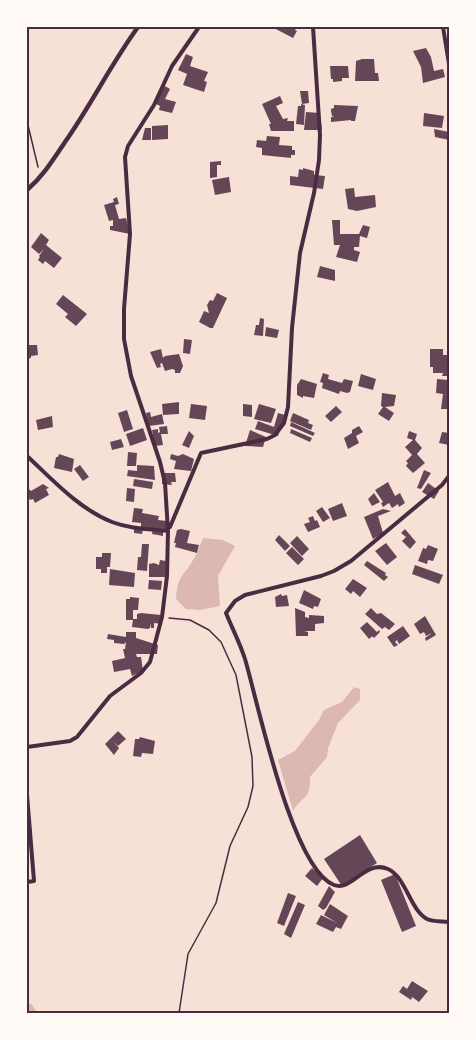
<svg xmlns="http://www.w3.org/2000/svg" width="476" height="1040" font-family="'Fira Sans Condensed',sans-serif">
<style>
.water{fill:#dcb8b0}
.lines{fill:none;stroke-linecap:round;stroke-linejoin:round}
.river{stroke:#dcb8b0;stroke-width:14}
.building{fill:#644757}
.path{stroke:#4a2c40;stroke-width:1.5}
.minor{stroke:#4a2c40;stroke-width:4}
.tertiary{stroke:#4a2c40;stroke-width:4.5}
.neatline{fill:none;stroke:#4a2c40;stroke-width:2}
</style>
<rect width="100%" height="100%" fill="#f7e1d7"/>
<path class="water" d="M203,538L223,540L235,546L218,576L220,606L200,610L186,609L176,599C178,574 182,579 193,560C198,553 200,545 203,538Z
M354,687L360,689V700L338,723L328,748L327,757L310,777C310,802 304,793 293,811L278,760L295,751L319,720L324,710L342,702Z"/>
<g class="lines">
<path class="river" d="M27,1010L29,1013"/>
</g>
<path class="building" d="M272,27H297L295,30L297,31L293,38Z
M426,48L431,57L434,71L443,69L445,77L423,83L421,67L413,51Z
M186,54L193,57L190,66L208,72L204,81L207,82L204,92L183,85L187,74L178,70Z
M362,59H374L375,73H378L379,81H355L356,61Z
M330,66H348L349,78H342V81L333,82V79H331Z
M163,85L170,89L165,99L176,102L172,113L159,110L160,106L156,104Z
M300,91H308L309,103L302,104Z
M280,96L283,103L276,106L283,119L288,118L287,121H294V131H271L269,124H271L262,104Z
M301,104L305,105L304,125L296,124L298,106H301Z
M334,105L358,106L355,121H351V120L331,122V117H334L332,116L331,111V109L334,108Z
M306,112L320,113L322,130H304Z
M424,113L444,116L442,128L423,126Z
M168,125V139L152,140V126Z
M145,128H151V140H142Z
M434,129L449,132V140L435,137Z
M267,136L280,137L279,145L292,146V150H295V155H291V158L262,155V148L256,147L257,140L266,141Z
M221,161V165H217V177L210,178V162Z
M303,168L314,171V175L325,176L323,189L290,185V176L298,177L299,169L303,170Z
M229,177L231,192L215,195L212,180Z
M354,188L355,197L375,195L376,207L357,211L348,209L345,189Z
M117,197L119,204L115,205L119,219L126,218L130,234L110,230V226H113V220L109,221L104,205L114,202L113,199Z
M332,220H340V234H359L363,225L370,227L367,238L360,236L359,247H354V250L360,252L357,262L336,257L340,245H334Z
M41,233L49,240L46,245L62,258L54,268L45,261L43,264L38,260L40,257L39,256L44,249L39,254L31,247Z
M320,266L335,270V281L317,277Z
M217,293L227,298L213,328H210L199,322L204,311L209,313L207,305L210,300L213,301Z
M63,295L87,314L76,326L65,317L68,314L56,304Z
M260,318L264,319L263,336L254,335L256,325H259Z
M266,327L279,330L277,338L265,336Z
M184,339L192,340L190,354L183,353Z
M27,345H37L38,355L31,356V358L27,359Z
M161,349L163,358L165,356L179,354L183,366L180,373H175V370L172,369L165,371L162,363L160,364L161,367L157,368L150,352Z
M430,349H443V355H449V376H442L443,373H433V367H430Z
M323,373L329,375L328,379L342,383L344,379L353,381L350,392L347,393L340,391L339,394L322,388L323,383L320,382Z
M361,374L376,379L373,390L358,386Z
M301,379L317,384L314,398L303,396V398L297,395V385Z
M437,379L448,380L447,391H449V405L447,409H441L443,394L436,393Z
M382,393L396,395L394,406L385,407L394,413L389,421L378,414L383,407L381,406Z
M179,402V414L163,415L162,404Z
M191,404L207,406L205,420L189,418Z
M243,404L252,405V417L243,416Z
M259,404L276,409L271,423L254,419Z
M336,406L342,412L331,422L325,416Z
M127,410L133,429L124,432L118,413Z
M150,412L151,417L162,414L164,424L149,426L146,413Z
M278,413L285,415L278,436L255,429L258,421L274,427Z
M293,413L309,420L308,423L313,425L311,430L290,421Z
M52,416L53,427L38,430L36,420Z
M291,422L315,433L313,436L290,426Z
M167,426L168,434H161L163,445L155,446L152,430L158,429V433L160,432L159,427Z
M359,426L363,432L356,436L359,443L348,449L344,438L352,433V430Z
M143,428L147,440L130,446L126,434Z
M291,429L312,438L310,442L290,433Z
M250,430L266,437L263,447L245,446Z
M189,431L194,436L189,448L182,445Z
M409,431L417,434L415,440L422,448L417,454L425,463L413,473L406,466L408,463L406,461L412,455L405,447L413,440L407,438Z
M442,432L449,433V445L439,443Z
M121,439L124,447L112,450L110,442Z
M128,452L137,453L136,466H127Z
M59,454L74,459L72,472L54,468L56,457H58Z
M171,454L178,456L183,454L194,459L191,471L174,469L176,461L170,459Z
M80,465L89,477L83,481L74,469Z
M137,465L154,466L155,480L127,476L128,470L137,471Z
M424,470L431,473L421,489L417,488Z
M162,473H175L176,482H171L172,485L162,484Z
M134,479L153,482L152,489L133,486Z
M388,482L395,496L400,493L405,503L399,507L398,504L392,508L389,503L383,507L381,503L383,502L375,490Z
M428,483L439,491L434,499L422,492Z
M43,484L49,488L46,489L49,495L35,503L33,499L30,500L27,495V487L31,491Z
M127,488L135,489L134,502L126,501Z
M374,493L380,502L372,506L368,499Z
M342,503L347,516L333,521L328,509Z
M322,507L330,518L323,522L316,511Z
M134,508L143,509L142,513L159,516L158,520L167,521L166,530L163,529V536L152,534L153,528L143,529L142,534L134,533V527L141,528V523L132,522Z
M383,509L391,511L378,516L383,533L373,539L364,517Z
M313,516L315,521L317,520L320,527L308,532L304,524L310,522L308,518Z
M181,529L190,531L187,543L199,545L197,553L175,547L176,543H174L177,530Z
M405,529L416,542L410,549L402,541L406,537L401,533Z
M279,535L290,546L285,551L275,540Z
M297,536L309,549L302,556L290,543Z
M386,543L397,557L387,565L375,551Z
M142,544H149L147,571L137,570L138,557H141Z
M428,545L438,549L433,561L428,560L427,564L418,561L423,548L426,549Z
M292,547L304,559L298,565L286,553Z
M102,553H111L110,567H107V573H101V569H96V557H102Z
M160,560L166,561L165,577H149V564L154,563L159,565Z
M367,561L386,573L385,575L388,577L384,581L364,565Z
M415,565L443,575L439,584L412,574Z
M110,569L135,573L134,587L109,585Z
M353,579L367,588L360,597L353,591L351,594L345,589Z
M149,580L162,581L161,590L148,589Z
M304,590L321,599L318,607L314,606L313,609L299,603Z
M281,594L282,596L287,595L289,606L276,607L275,597Z
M130,597L139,598L138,610H133V620H126V599H130Z
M295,608L305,612V617L309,618V615L324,616V623L315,624V631H304L308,632V636H296Z
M371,608L377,614L381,613L395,624L389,630L385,627L382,629L365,614Z
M141,613L161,615V624L154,623V628H151V623L150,628L148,629L132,627L133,619H137V614Z
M425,616L436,635L426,641L425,638L432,633L426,636L424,632L420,634L414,624Z
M367,622L377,632L379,630L380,632L374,638L372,636L375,634L369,639L360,628Z
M403,626L410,636L399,644L397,640L395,642L398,645L394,647L387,637Z
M126,632H136V638L158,645L157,654H136L137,657H141L143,671L132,676L130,669L114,672L112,661L125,658L123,649H125L126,642L124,644L114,643V640L107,639L108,634L126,637Z
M118,731L126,739L118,746L113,741L119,748L114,755L105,744Z
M140,737L155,741L153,754L142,753L141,757L133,756L135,739H139Z
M360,835L377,863L342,886L324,859Z
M312,868L323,878L317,886L305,876Z
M395,874L416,926L402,932L381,880Z
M329,886L335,892L326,908L323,910L318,906Z
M288,893L296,896L284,926L277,923Z
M298,902L305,905L291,938L284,934Z
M330,904L348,916L341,929L336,927L333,932L316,924L321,915L337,923L324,915Z
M412,981L428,991L419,1002L412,997L411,1000L399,992L403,986L407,989Z"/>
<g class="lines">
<path class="path" d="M27,121L38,167
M169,618L190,620L209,630L221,642L236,675L252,757L253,786L248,807L230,846L216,903L188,954L179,1013"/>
<path class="minor" d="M443,27L449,64
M27,456C53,480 79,509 112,522C130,529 149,529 168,531
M449,476L442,485L351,561L334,571L321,576L245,595L235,601L226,613C232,628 240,643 245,659C258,703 292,869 334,885C352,892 365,859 388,869C406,877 410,910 427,919C433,922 442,921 449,922
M170,527L201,453L267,439L275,435L284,423L288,407L292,328L300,253L314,193L319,160L320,135L313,27
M27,747L70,741L77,737L110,696L141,673L150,662L162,617L167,576L168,531L165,483L160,462L131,376L124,339V309L130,234L125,157L128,146L154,105L172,66L199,27
M27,795L34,881L27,882"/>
<path class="tertiary" d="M27,190C43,176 53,160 65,142C91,105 111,64 138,27"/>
</g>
<rect width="476" height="1040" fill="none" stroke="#fffaf5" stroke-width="57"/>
<rect x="28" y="28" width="420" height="984" class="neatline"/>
</svg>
